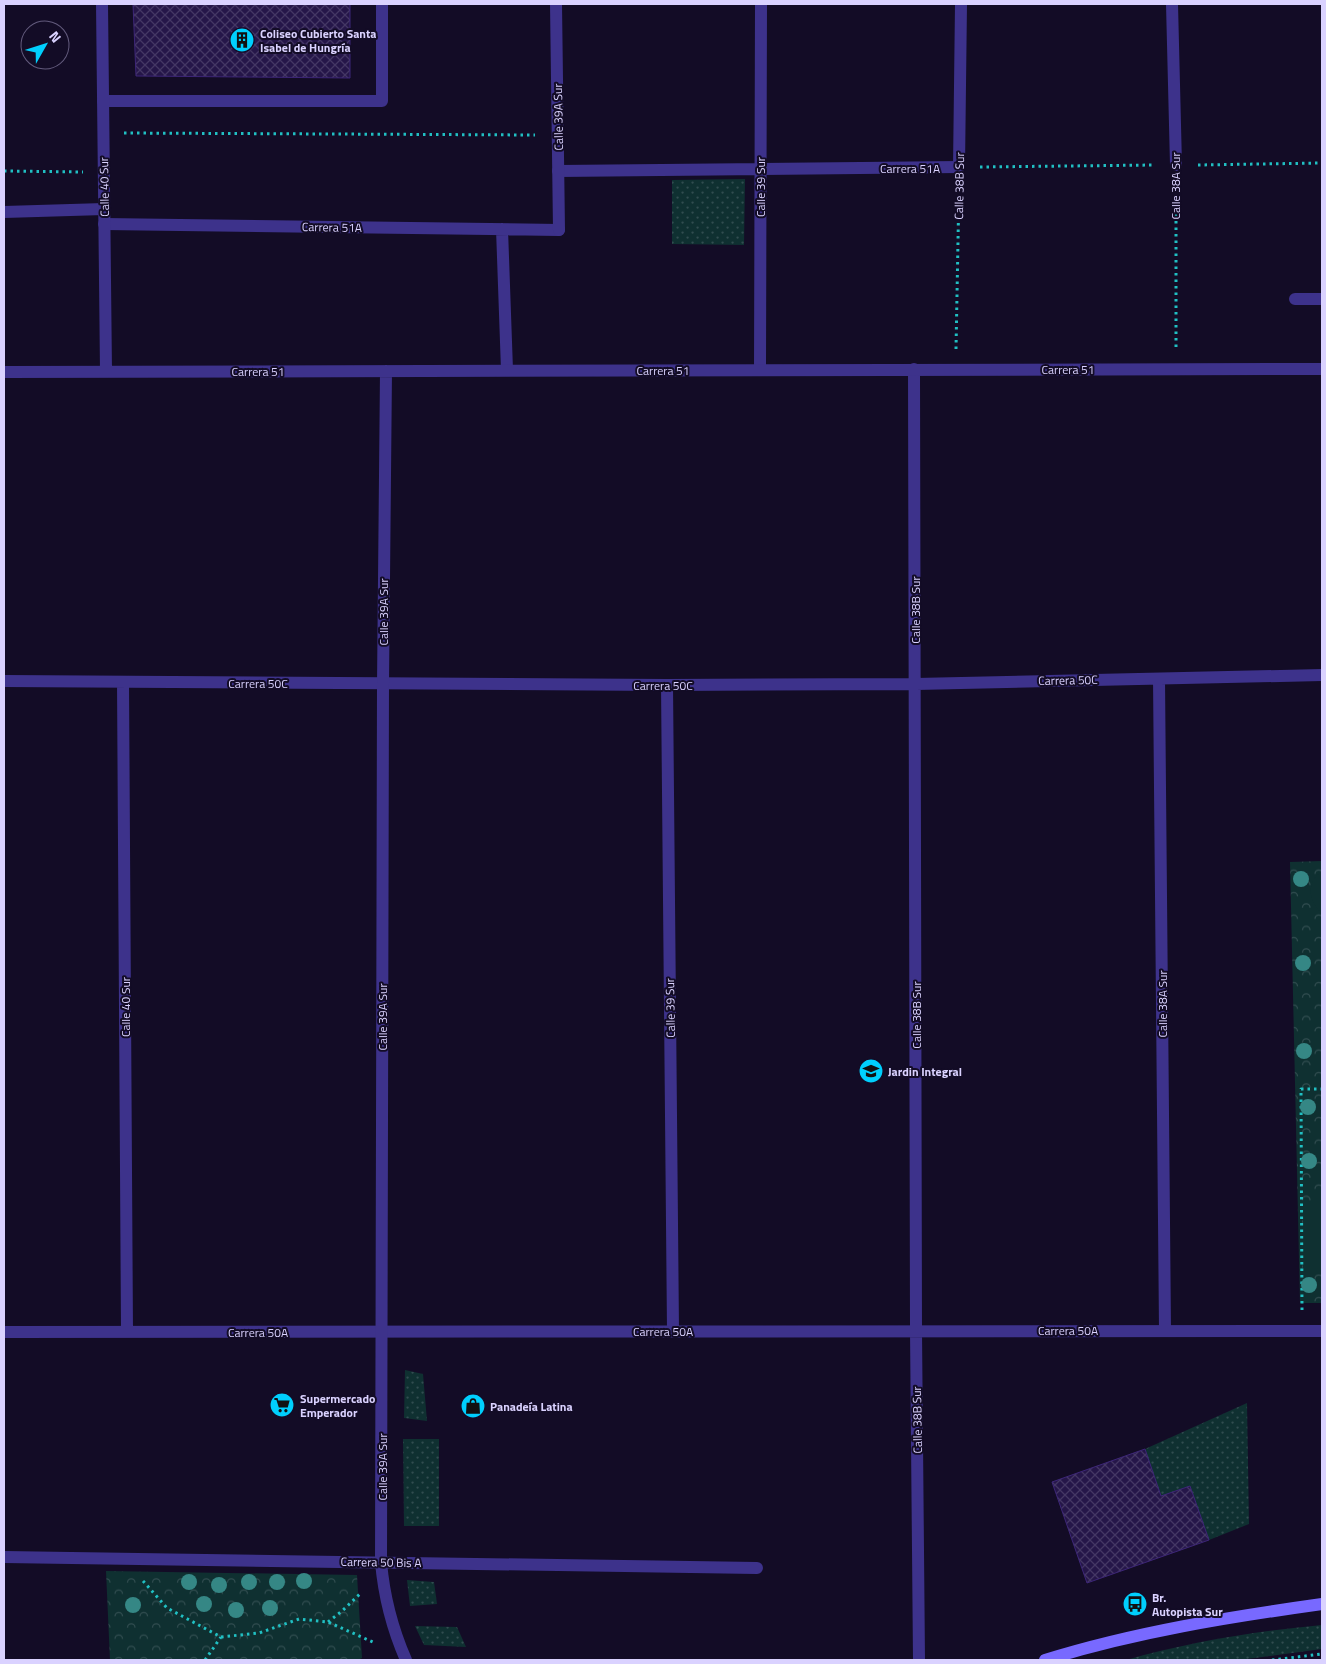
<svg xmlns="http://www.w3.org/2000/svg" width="1326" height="1664" font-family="'Titillium Web',sans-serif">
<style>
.grass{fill:url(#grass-dots)}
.park{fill:url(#park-crowns)}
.garden{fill:#0f3031}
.building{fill:url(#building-cross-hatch);stroke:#3d2678}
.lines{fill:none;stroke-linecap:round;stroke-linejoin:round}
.path{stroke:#21c0c3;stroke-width:3;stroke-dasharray:2.5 4;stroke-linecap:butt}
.service{stroke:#3d328b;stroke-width:12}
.pedestrian{stroke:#3d328b;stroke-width:12}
.minor{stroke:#3d328b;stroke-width:12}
.tertiary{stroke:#3d328b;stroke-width:12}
.secondary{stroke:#7869ff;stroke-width:12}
.tree{fill:#358785}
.labels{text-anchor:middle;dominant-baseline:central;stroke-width:4;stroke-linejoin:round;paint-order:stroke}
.poi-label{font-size:12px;font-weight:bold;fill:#dad2ff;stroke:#130c26;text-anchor:start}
.street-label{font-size:12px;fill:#dad2ff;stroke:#130c26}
</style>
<defs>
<pattern id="grass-dots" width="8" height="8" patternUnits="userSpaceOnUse" patternTransform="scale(1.25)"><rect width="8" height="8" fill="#0f3031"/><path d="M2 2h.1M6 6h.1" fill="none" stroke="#314d50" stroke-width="1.8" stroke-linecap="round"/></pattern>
<pattern id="park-crowns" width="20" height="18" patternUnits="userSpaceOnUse" patternTransform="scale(1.25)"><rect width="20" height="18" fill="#0f3031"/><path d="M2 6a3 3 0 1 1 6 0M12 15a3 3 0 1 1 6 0" fill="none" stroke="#314d50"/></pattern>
<pattern id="building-cross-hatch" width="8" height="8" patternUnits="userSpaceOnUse" patternTransform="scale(1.25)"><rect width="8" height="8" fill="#251649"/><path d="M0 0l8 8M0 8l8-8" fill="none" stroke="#443764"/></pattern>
</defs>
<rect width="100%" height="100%" fill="#130c26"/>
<path class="grass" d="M745,179L744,245L672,244V180Z
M405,1370L423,1374L427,1421L404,1418Z
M1247,1403L1249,1524L1209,1540L1190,1486L1161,1496L1145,1449Z
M403,1439H439V1526H404Z
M407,1580L434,1582L437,1604L410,1606Z
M1322,1625V1649L1239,1660H1126C1190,1642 1256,1631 1322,1625Z
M415,1626L457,1627L466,1647L424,1645Z"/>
<path class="park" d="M1322,861V1303H1300L1290,862Z
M106,1571L357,1575L362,1658L358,1660H110Z"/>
<path class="garden" d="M1322,871V913C1308,902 1306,881 1322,871Z
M1303,1204H1322V1274H1303Z"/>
<path class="building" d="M133,4H350V78L136,76Z
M1145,1449L1161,1496L1190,1486L1209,1540L1087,1583L1052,1482Z"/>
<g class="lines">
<path class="path" d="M124,133L535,135
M1198,165L1322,163
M980,167L1154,165
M4,171L83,172
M1176,347V185
M956,349L959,187
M1302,1310L1301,1089H1322
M143,1581L167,1608L221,1637L259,1633L299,1619L328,1622L375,1643
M328,1622L342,1611L362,1592
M205,1660L221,1637
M1272,1660L1322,1654"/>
<path class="service" d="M103,101H382V4
M4,212L104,209
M1295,299H1322"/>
<path class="pedestrian" d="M558,171L959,167
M104,224L559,230
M502,229L507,370
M760,370L761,4"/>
<path class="minor" d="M556,4L559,230
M1172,4L1176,165
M959,167L961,4
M914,369L916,1331L919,1660
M1159,679L1165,1330
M4,681L667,685L916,684L1322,675
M123,682L127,1332
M667,685L673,1331
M4,1332L1322,1331
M4,1557L757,1568"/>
<path class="tertiary" d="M102,4L106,371
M386,371L383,684L381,1562C384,1597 392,1628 406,1660
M4,372L1322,369"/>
<path class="secondary" d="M1045,1660C1135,1632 1229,1617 1322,1604"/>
</g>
<g class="tree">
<circle cx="1301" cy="879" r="8"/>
<circle cx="1303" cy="963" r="8"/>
<circle cx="1304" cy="1051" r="8"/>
<circle cx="1308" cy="1107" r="8"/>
<circle cx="1309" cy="1161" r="8"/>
<circle cx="1309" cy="1285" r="8"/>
<circle cx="304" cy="1581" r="8"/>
<circle cx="189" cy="1582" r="8"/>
<circle cx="249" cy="1582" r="8"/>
<circle cx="277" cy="1582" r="8"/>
<circle cx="219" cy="1585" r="8"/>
<circle cx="204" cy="1604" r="8"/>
<circle cx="133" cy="1605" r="8"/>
<circle cx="270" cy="1608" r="8"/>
<circle cx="236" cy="1610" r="8"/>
</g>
<defs>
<symbol id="building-disc" viewBox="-11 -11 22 22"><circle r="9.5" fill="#00cffd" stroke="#130c26"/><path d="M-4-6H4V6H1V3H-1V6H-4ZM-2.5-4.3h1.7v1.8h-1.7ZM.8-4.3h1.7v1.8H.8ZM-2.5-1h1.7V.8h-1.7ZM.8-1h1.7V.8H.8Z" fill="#111"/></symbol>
<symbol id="school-disc" viewBox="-11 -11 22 22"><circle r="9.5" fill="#00cffd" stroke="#130c26"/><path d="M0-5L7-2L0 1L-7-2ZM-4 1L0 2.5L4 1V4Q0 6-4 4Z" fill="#111"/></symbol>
<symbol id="supermarket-disc" viewBox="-11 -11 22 22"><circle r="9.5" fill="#00cffd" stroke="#130c26"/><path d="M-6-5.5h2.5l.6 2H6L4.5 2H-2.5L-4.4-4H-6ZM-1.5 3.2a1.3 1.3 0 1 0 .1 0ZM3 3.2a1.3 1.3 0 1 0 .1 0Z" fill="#111"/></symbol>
<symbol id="shop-disc" viewBox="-11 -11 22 22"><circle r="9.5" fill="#00cffd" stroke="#130c26"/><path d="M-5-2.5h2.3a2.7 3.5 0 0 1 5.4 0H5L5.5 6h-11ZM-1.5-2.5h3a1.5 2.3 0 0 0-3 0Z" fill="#111"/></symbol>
<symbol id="bus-disc" viewBox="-11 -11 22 22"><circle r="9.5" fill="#00cffd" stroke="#130c26"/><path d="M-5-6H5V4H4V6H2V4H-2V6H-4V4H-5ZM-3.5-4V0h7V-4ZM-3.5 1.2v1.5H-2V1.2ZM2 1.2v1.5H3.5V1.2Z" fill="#111"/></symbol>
</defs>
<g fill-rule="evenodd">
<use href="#building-disc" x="228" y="26" width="28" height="28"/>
<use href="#school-disc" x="857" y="1057" width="28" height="28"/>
<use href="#supermarket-disc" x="268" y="1391" width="28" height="28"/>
<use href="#shop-disc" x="459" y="1392" width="28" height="28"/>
<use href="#bus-disc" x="1121" y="1590" width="28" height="28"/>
</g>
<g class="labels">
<g class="poi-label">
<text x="260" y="33">Coliseo Cubierto Santa<tspan x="260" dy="14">Isabel de Hungría</tspan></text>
<text x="888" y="1071">Jardin Integral</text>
<text x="300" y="1398">Supermercado<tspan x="300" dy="14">Emperador</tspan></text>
<text x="490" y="1406">Panadeía Latina</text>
<text x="1152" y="1597">Br.<tspan x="1152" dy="14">Autopista Sur</tspan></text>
</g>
<g class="street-label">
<text transform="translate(558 117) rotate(-91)">Calle 39A Sur</text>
<text x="910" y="168">Carrera 51A</text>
<text transform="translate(959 186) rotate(-89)">Calle 38B Sur</text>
<text transform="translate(1175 186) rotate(-90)">Calle 38A Sur</text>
<text transform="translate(104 187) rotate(-91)">Calle 40 Sur</text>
<text transform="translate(760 187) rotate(-90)">Calle 39 Sur</text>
<text transform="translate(332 227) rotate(1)">Carrera 51A</text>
<text x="1068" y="369">Carrera 51</text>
<text x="663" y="370">Carrera 51</text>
<text x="258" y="371">Carrera 51</text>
<text transform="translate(915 610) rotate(-90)">Calle 38B Sur</text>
<text transform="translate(383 612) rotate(-90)">Calle 39A Sur</text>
<text transform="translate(1068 680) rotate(-1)">Carrera 50C</text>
<text x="258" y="683">Carrera 50C</text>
<text x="663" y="685">Carrera 50C</text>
<text transform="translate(1162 1004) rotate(-90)">Calle 38A Sur</text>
<text transform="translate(125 1007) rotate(-90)">Calle 40 Sur</text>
<text transform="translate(670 1008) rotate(-91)">Calle 39 Sur</text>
<text transform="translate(916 1015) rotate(-90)">Calle 38B Sur</text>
<text transform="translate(382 1017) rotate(-90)">Calle 39A Sur</text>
<text x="1068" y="1330">Carrera 50A</text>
<text x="663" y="1331">Carrera 50A</text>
<text x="258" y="1332">Carrera 50A</text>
<text transform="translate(917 1420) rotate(-91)">Calle 38B Sur</text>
<text transform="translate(382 1467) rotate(-90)">Calle 39A Sur</text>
<text transform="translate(381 1562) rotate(1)">Carrera 50 Bis A</text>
</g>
</g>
<rect width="1326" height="1664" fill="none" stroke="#dad2ff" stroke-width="10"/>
<g transform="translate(45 45) rotate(51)"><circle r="24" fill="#130c26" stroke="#635b7d"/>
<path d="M0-4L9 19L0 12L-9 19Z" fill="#00cffd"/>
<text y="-8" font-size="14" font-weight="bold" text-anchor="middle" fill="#dad2ff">N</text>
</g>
</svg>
